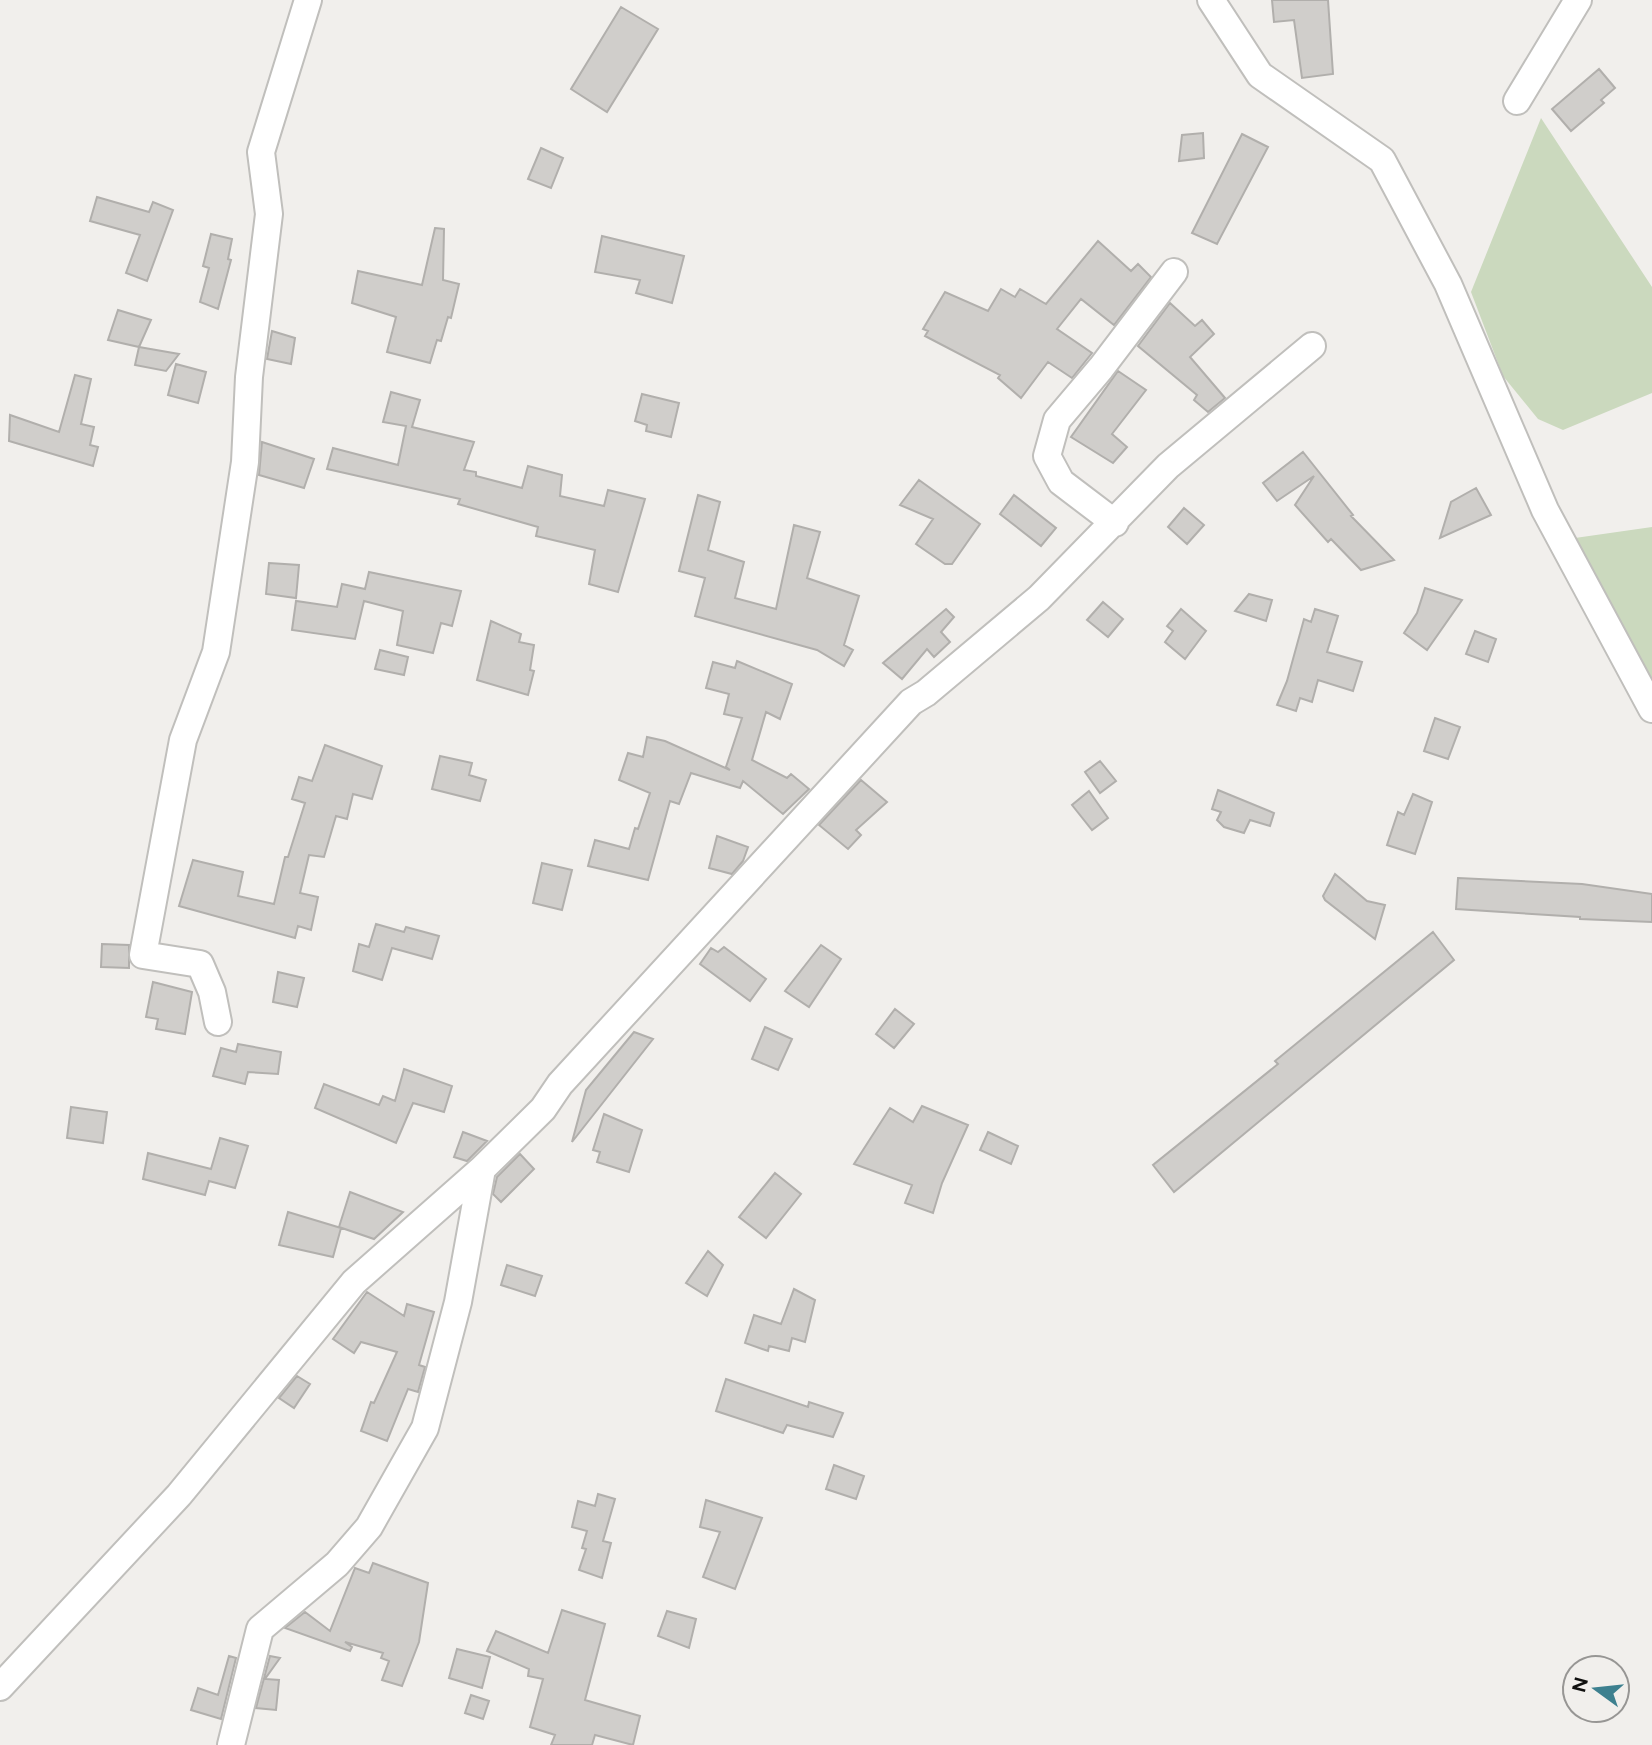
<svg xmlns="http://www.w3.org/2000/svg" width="1652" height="1745" font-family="Figtree,sans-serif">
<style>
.green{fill:#cbd9be}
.building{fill:#d0cecb;stroke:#b1afac;stroke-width:2}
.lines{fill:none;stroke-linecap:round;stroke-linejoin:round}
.street-casing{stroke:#c0bfbc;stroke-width:30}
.street{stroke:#fff;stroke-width:26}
</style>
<rect width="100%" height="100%" fill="#f1efec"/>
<path class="green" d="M1541,118L1652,287V393L1563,430L1538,419L1503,376L1471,292Z
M1652,527V709L1561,540Z"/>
<path class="building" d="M1272,0H1328L1333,74L1302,78L1294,20L1274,22Z
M621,7L658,29L607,112L571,89Z
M1599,69L1615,88L1601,100L1604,103L1571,131L1552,109Z
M1203,133L1204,158L1179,161L1182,135Z
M1242,134L1268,147L1217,244L1192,233Z
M541,148L563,158L551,188L528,179Z
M97,197L149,212L153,202L173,210L147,281L126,273L140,235L90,221Z
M435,228L444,229L443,280L459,284L451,318L448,317L441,341L437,340L430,363L387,352L396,317L352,303L358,271L422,285Z
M211,234L232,239L228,259L231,260L218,309L200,302L209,268L203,266Z
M602,236L684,256L672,303L636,293L640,280L595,272Z
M1098,241L1131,271L1138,264L1151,277L1114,325L1081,299L1057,329L1092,353L1072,378L1048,362L1021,398L998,378L1000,375L925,336L928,331L923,329L945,292L988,311L1001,289L1015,297L1020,289L1046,304Z
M1170,303L1195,326L1202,320L1214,334L1190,357L1225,398L1208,412L1194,400L1197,395L1138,346Z
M118,310L151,320L139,347L108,340Z
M272,331L295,338L291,364L267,359Z
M139,347L179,354L166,371L135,365Z
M176,364L206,372L198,403L168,395Z
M1118,371L1146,390L1112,434L1127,447L1113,463L1071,437Z
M75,375L91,379L81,424L94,427L90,445L98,447L93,466L9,441L10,415L59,432Z
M391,392L420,400L412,427L474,442L464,470L476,472V476L522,488L528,466L562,475L560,496L604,506L608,490L645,499L618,592L589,584L595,550L536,536L538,527L458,504L460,499L327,469L333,448L398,465L406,426L383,422Z
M642,394L679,403L671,437L646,431L647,425L635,421Z
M262,442L314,459L304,488L259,475Z
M1303,452L1353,515L1351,516L1394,560L1361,570L1331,539L1328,542L1295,505L1314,476L1277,501L1263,483Z
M919,480L980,524L952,564H945L916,544L933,519L900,505Z
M1476,488L1491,515L1440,538L1451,502Z
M698,495L720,502L708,550L744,562L735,598L776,609L794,525L820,532L807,578L859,596L844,645L853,650L844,666L817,650L695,616L705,578L679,571Z
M1014,495L1056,528L1041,546L1000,514Z
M1184,508L1204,525L1187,544L1168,527Z
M269,563L299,565L296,598L266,594Z
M369,572L461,591L452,626L441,623L433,653L397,645L403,611L364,601L355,639L292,630L296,601L337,607L342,584L365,589Z
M1425,588L1462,600L1427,650L1404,633L1417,613Z
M1249,594L1272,600L1266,621L1235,611Z
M1103,602L1123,619L1108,637L1087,620Z
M946,609L954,617L941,632L950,642L934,657L927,649L902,679L883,663Z
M1181,609L1206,631L1185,659L1165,642L1173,631L1167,626Z
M1315,609L1338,616L1327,652L1362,662L1353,691L1318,680L1312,702L1300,698L1296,711L1277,705L1287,681L1304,619L1311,622Z
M491,621L521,634L519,642L534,645L530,670L534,671L528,695L477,680Z
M1475,631L1496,639L1488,662L1466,654Z
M380,650L408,657L404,675L375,669Z
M737,661L792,684L780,719L766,712L752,760L787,778L791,774L809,789L783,814L743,781L740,788L691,773L679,804L670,801L648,880L588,866L595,840L629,849L635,828L638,829L650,793L619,780L628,753L643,757L647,737L665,741L730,770L726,767L742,718L724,714L729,694L706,688L713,662L735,668Z
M1435,718L1460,727L1448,759L1424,751Z
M325,745L382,766L372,799L353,794L347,819L336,816L324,857L309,855L300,893L318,897L311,930L298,926L295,938L179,906L193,860L243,872L238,896L274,904L285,857H288L305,803L292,799L299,777L312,781Z
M440,756L472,763L469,775L486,780L480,801L432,789Z
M1100,761L1116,781L1100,793L1085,772Z
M861,780L887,802L856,830L861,835L848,849L819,825Z
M1218,790L1274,813L1270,826L1250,820L1244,833L1224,827L1217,820L1221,812L1212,809Z
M1089,791L1108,818L1092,830L1072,805Z
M1413,794L1432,802L1415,854L1387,845L1398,812L1404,815Z
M717,836L748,847L743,861L732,874L709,868Z
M542,863L572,870L562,910L533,903Z
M1335,874L1367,901L1385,905L1375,939L1325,900L1323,896Z
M1458,878L1582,884L1652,894V922L1580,919V917L1456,909Z
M376,924L404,932L406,927L439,936L432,959L392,948L382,980L353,971L359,944L369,947Z
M1433,932L1454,960L1174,1192L1153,1165L1278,1064L1275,1061Z
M102,944L129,945V968L101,967Z
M821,945L841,959L809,1007L785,991Z
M724,947L766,979L750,1001L700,964L711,948L718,952Z
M278,972L304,978L297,1007L273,1002Z
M153,982L192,992L185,1034L156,1029L158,1019L146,1017Z
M895,1009L914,1024L894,1048L876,1034Z
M765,1027L792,1039L778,1070L752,1059Z
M634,1032L653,1039L572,1142L586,1090Z
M238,1044L281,1052L278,1074L248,1072L245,1084L213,1076L221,1048L236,1052Z
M404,1069L452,1086L444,1112L413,1103L396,1143L315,1108L324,1084L379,1105L383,1096L395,1101Z
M922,1106L968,1125L942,1183L933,1213L905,1203L912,1185L854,1164L890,1108L913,1122Z
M71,1107L107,1112L103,1143L67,1138Z
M604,1114L642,1130L629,1172L597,1162L600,1152L593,1150Z
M463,1132L487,1141L467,1161L454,1157Z
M988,1132L1018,1146L1011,1164L980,1150Z
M220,1138L248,1146L235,1188L209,1181L205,1195L143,1179L148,1153L211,1169Z
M520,1154L534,1169L501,1202L493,1194L497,1177Z
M775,1173L801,1194L766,1238L739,1217Z
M350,1192L403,1212L374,1239L339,1227Z
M288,1212L341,1228L333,1257L279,1245Z
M708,1251L723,1265L707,1296L686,1283Z
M507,1265L542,1276L535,1296L501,1285Z
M794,1289L815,1300L805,1342L792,1338L789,1351L769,1346L768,1351L745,1343L754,1315L781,1324Z
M367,1292L404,1316L407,1304L434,1312L419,1365L425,1367L418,1392L408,1389L387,1441L361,1431L371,1402L374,1403L397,1352L361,1342L354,1353L333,1339Z
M297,1376L310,1384L294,1408L279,1398Z
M726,1379L808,1407L809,1402L843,1413L833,1437L787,1425L783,1433L716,1411Z
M834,1465L864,1476L856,1499L826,1489Z
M598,1494L615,1499L603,1541L611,1543L602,1578L579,1570L586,1549L582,1548L587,1531L572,1527L578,1501L595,1506Z
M706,1500L762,1518L735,1589L703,1577L720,1532L700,1527Z
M373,1563L428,1583L419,1642L402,1686L382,1680L389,1661L381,1658L383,1653L345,1642L352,1647L350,1651L285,1628L305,1612L330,1631L355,1568L369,1573Z
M562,1610L605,1624L585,1700L640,1716L633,1745L595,1735L592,1745H551L555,1735L530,1727L543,1679L528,1676L529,1669L487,1651L496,1631L548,1653Z
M667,1611L696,1619L689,1648L658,1636Z
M457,1649L490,1657L482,1688L449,1678Z
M229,1656L236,1658L221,1719L191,1710L198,1688L218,1695Z
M270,1656L280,1658L265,1679L279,1680L276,1710L256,1708Z
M471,1695L489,1701L483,1719L465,1713Z"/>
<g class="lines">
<defs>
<path id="street" d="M1211,0L1260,75L1382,160L1448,284L1545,510L1652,709
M1517,101L1578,0
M1115,523L1061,482L1047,456L1057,420L1101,368L1174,272
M218,1022L212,992L200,964L143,955L183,740L216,652L245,462L249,377L269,214L261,152L308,0
M0,1687L179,1495L354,1282L482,1169L543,1109L560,1084L911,702L926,693L1039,598L1168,466L1312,346
M231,1745L260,1629L337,1564L369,1527L425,1428L458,1302L482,1169"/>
</defs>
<use href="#street" class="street-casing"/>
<use href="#street" class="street"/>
</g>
<g transform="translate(1596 1689) rotate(285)"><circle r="33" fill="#f1efec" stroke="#979694" stroke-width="2"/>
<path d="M0-5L12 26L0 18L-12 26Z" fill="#3d808f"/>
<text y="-10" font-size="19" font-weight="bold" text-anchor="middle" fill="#10100f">N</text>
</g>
</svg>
